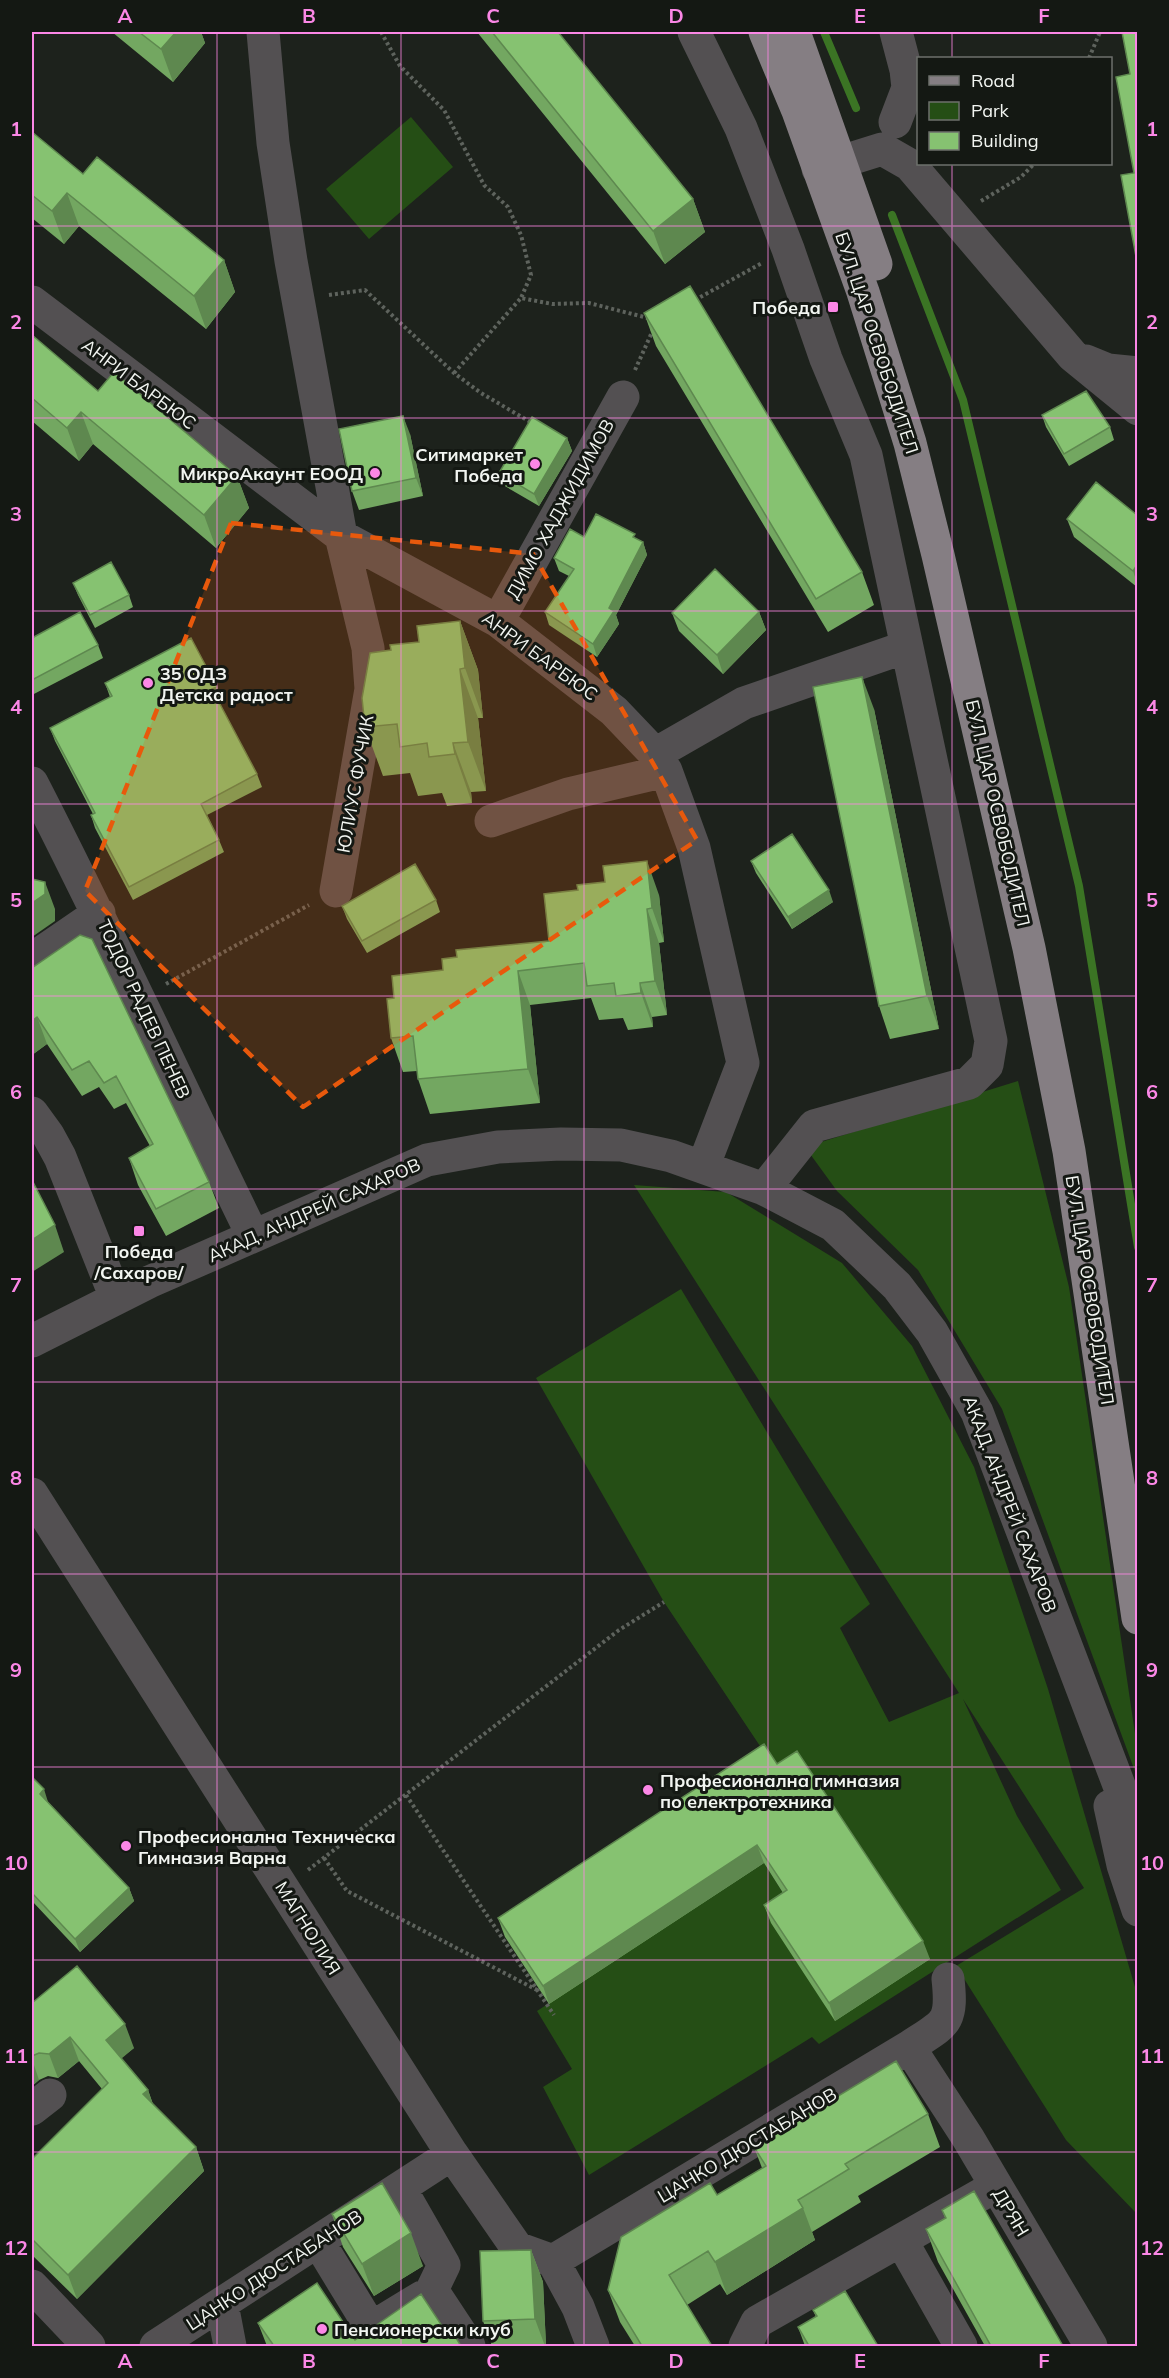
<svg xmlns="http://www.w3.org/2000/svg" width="1169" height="2378" font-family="Mulish,sans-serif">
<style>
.green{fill:#254e15}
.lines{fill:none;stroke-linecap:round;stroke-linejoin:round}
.stream{stroke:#3b7424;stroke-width:8}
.path{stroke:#5e635d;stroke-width:4;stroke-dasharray:3 3;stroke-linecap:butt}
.minor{stroke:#535052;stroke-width:33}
.major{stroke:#857e83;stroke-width:33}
.wall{fill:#73a761}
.shaded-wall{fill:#5e884f}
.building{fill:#86c271;stroke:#5e884f;stroke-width:1.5}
.marked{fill:#e8590c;fill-opacity:0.2;stroke:#e8590c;stroke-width:4.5;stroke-dasharray:12 8;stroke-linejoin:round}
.grid{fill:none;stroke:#fb87e6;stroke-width:1.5;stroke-opacity:0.55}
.poi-dot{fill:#fb87e6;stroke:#141813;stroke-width:2}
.labels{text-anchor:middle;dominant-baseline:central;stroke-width:6;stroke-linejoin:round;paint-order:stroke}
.poi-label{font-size:18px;font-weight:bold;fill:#f2f5f1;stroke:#141813;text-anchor:start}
.street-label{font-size:18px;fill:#f2f5f1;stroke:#141813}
.neatline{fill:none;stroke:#fb87e6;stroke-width:2}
.grid-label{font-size:20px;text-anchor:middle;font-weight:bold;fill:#fb87e6}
</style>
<rect width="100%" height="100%" fill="#1d221c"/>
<path class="green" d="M411,117L453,167L369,239L326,189Z
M1018,1081L1069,1287L1137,1747V1777L1002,1409L918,1270L837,1191L805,1147Z
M634,1185L726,1192L842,1263L912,1346L974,1467L1048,1689L1137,1994V2214L1066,2140L956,1966L1084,1888L963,1699L1017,1816L1061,1890L819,2044L812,2037L589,2175L543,2087L572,2069L537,2011L764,1863L793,1909L835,2021L784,1782L664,1602L536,1378L681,1289L870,1604L840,1628L889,1722L959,1693Z"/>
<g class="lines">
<path class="stream" d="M824,32L856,108
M892,215L963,400L1079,886L1138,1247"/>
<path class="path" d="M381,32L400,66L444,110L484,185L508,207L521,235L531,275L521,298
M1089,58L1100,32
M981,201L1021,177L1034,164
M329,295L365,290L454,373L481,393L532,423
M695,300L762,263
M635,370L653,330
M454,373L521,298L552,304L589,303L648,318
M166,984L309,905
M406,1795L554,2015
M324,1858L347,1891L537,1990
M308,1870L619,1630L664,1602"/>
<path class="minor" d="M263,32L273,143L291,261L341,536L368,648L371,689L336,891
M694,32L741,128L788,249L826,359L866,455L991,1041L987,1065L969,1083L814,1126L764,1189
M895,122L908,88L906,70L896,32
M818,169L882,149L910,165L1073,356L1138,409
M32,302L341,536L498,621L614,711L655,754L666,771L694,848L743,1063L703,1167
M1086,361L1108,370L1138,373
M498,621L623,397
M655,754L744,703L906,647
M32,783C109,932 179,1085 253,1236
M491,821L568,794L666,771
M32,959L99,913
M32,1113L48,1135L60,1157L116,1298
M32,1341L149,1282L427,1160L498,1147L561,1144L621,1145L671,1156L764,1189L833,1225L897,1286L932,1332L977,1412L1138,1835
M32,1494L452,2154L517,2248L553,2261L578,2307L593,2346
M1110,1806L1123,1865L1138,1910
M909,2047C945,2023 953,2025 948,1979
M32,2109L50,2095
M400,2188L444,2265L432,2290L469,2346
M901,2240L961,2346
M318,2241L371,2328L422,2297
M553,2261L909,2047L968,2138L1091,2346
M32,2286L89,2346
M222,2304L230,2346
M156,2346L452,2154
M745,2346L757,2322L982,2194"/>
<path class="major" d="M765,32L798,111L863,292L910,443L938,555L1029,948L1069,1151L1138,1618
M794,32L876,264"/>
</g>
<path class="wall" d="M112,32H201L205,43L173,82Z
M477,32H558L693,199L705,232L665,264Z
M32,132L83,174L224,260L235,292L206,329L79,226L64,244L32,218Z
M644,313L862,572L874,605L828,632L656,346Z
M32,335L98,391L237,476L249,508L216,548L93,444L79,461L32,421Z
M1042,415L1110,427L1114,440L1069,466L1046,427Z
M410,434L423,496L359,510L352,491Z
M567,438L572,451L539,506L503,485L499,473Z
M1137,515V587L1074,537L1067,519Z
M584,537L637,539L643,542L647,555L616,615L619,624L597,657L549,625L545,612L569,576L559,571L554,558Z
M73,583L129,595L133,607L95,628L78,595Z
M759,612L766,630L723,674L679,631L672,613Z
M460,621L478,670L483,718H478L486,791L471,792L472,803L447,806L442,793L418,796L410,773L383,776L365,727L419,642Z
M32,638L98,645L103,658L32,695Z
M105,683L217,687L221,699L218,700L257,774L262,787L207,815L219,840L224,852L133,900L95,828L91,815L93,814L55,741L50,728L110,697Z
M874,709L939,1029L890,1039L879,1006Z
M751,861L833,902L792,929L756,873Z
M659,895L664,942L659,943L667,1015L652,1017L653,1027L628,1030L623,1018L599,1020L591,998L530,1005L540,1103L430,1114L418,1079L417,1071L403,1072L391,1038L394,998L443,970L457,957L549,941Z
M436,900L440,912L367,953L347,919L342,906Z
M32,968L209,1182L219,1208L166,1236L138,1185L129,1158L150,1146L126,1103L114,1109L99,1087L82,1096L47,1044L32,1055Z
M777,1764L930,1959L835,2021L771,1923L764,1905L783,1893L764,1863L549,2004L505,1937L498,1918Z
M32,1777L48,1802L129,1888L134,1901L80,1952L32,1901Z
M32,2003L134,2048L121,2058L148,2090L153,2104L196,2147L204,2171L77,2299L32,2255V2159L102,2089L79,2061L58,2078L48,2076L39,2080L32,2086Z
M928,2114L940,2147L858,2196L861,2202L812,2232L815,2240L727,2295L720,2284L687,2305L712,2346H635L620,2322L608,2290L717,2195L762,2168L754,2147Z
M942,2210L1063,2346H985L938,2262L926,2229L945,2218Z
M332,2214L423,2266L374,2296L343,2247Z
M531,2250L543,2282L546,2346H492L483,2321Z
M813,2310L878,2346H805L798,2327L816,2317Z
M258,2323L355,2340L442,2326L461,2346H267Z"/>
<path class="shaded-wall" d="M176,32H201L205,43L173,82L161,49Z
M67,193L79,226L64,244L52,211Z
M693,199L705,232L665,264L653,231Z
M224,260L235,292L206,329L194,296Z
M81,412L93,444L79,461L67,428Z
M403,416L410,434L423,496L416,478Z
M567,438L572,451L539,506L534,494Z
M237,476L249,508L216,548L204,515Z
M643,542L647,555L616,615L619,624L597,657L593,644L609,608Z
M1137,565V583L1133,571Z
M759,612L766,630L723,674L717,655Z
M460,621L478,670L483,718L465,668Z
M460,669L478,718L486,791L468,742Z
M862,677L874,709L939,1029L927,996Z
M453,743L471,792L472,803L455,754Z
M647,861L659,895L664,942L652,908Z
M45,882L55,909V921L32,937V903Z
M829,890L833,902L792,929L788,917Z
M647,909L659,943L667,1015L655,981Z
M518,971L530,1005L540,1103L528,1069Z
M640,983L652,1017L653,1027L641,993Z
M37,1017L47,1044L32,1055V1021Z
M55,1225L64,1252L32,1272V1240Z
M44,1789L48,1802L44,1806L40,1794Z
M757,1845L764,1863L549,2004L543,1986Z
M129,1888L134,1901L80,1952L75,1939Z
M923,1941L930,1959L835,2021L829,2003Z
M125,2024L134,2048L115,2064L106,2040Z
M70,2037L79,2061L58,2078L49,2054Z
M32,2059L39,2080L32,2086Z
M148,2090L156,2114L143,2094Z
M196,2147L204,2171L77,2299L68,2275Z
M803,2208L815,2240L727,2295L715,2262Z
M411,2233L423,2266L374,2296L362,2264Z
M531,2250L543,2282L546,2346H545L535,2319Z"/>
<path class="building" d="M139,32H176L161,49Z
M492,32H558L693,199L653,231Z
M1122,32H1137V262L1121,175L1134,173L1116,77L1130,74Z
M32,132L83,174L97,157L224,260L194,296L67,193L52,211L32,195Z
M690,286L862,572L816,599L644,313Z
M32,335L98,391L114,372L237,476L204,515L81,412L67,428L32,398Z
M1086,391L1110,427L1064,454L1042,415Z
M403,416L416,478L352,491L339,429Z
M532,417L567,438L534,494L499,473Z
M1096,482L1137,515V565L1133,571L1067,519Z
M596,514L635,534L633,537L643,542L609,608L614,611L593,644L545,612L574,569L554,558L570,529L584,537Z
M111,562L129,595L90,615L73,583Z
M715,569L759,612L717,655L672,613Z
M80,612L98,645L32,680V638Z
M460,621L465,668L460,669L468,742L453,743L455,754L429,757L427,743L400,747L397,724L365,727L362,698L370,653L391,650L390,645L419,642L417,626Z
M191,638L217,687L212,689L257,774L201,804L219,840L129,887L91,815L95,813L50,728L112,696L105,683Z
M862,677L927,996L879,1006L813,687Z
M792,834L829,890L788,917L751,861Z
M647,861L652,908L647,909L655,981L640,983L641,993L616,996L614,983L587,986L584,963L518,971L528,1069L418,1079L413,1036L391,1038L387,999L394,998L392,976L443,970L442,959L457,957L456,950L549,941L544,894L578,890L577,885L605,882L603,866Z
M415,864L436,900L362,941L342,906Z
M32,879L45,882V894L32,903Z
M80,935L92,939L209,1182L156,1209L129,1158L153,1144L116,1076L104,1083L89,1061L72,1070L37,1017L32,1021V968Z
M32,1180L55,1225L32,1240Z
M764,1744L777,1764L797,1751L923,1941L829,2003L764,1905L787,1890L757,1845L543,1986L498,1918Z
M32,1777L44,1789L40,1794L129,1888L75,1939L32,1893Z
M77,1966L125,2024L106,2040L148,2090L143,2094L196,2147L68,2275L32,2239V2159L108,2083L70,2037L49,2054L39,2053L32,2056V2003Z
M896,2061L928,2114L845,2164L849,2169L798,2200L803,2208L715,2262L708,2251L669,2275L712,2346H642L608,2290L621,2237L710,2183L717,2195L766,2166L754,2147Z
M382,2183L411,2233L362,2264L332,2214Z
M974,2191L1063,2346H991L926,2229L946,2218L942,2210Z
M531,2250L535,2319L483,2321L480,2251Z
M317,2283L355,2340L421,2294L442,2326L453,2333L461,2346H274L258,2323Z
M845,2291L878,2346H809L798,2327L817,2316L813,2310Z"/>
<path class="marked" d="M231,523L533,554L697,840L303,1107L85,891Z"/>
<path class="grid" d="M217,32V2346M401,32V2346M584,32V2346M768,32V2346M952,32V58M952,164V2346M32,226H1138M32,418H1138M32,611H1138M32,804H1138M32,996H1138M32,1189H1138M32,1382H1138M32,1574H1138M32,1767H1138M32,1960H1138M32,2152H1138"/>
<g class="poi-dot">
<rect x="827" y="301" width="12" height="12" rx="3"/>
<circle cx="535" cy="464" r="6"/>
<circle cx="375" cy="473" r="6"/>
<circle cx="148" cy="683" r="6"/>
<rect x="133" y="1225" width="12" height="12" rx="3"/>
<circle cx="648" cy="1790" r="6"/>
<circle cx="126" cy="1846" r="6"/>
<circle cx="322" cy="2329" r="6"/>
</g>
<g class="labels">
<g class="poi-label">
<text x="821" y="307" text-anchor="end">Победа</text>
<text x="523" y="454" text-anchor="end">Ситимаркет<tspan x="523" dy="21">Победа</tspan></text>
<text x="363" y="473" text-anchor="end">МикроАкаунт ЕООД</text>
<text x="160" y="673">35 ОДЗ<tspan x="160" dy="21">Детска радост</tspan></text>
<text x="139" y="1251" text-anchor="middle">Победа<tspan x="139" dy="21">/Сахаров/</tspan></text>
<text x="660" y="1780">Професионална гимназия<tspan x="660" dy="21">по електротехника</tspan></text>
<text x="138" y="1836">Професионална Техническа<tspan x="138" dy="21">Гимназия Варна</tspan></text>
<text x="334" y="2329">Пенсионерски клуб</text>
</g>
<g class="street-label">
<text transform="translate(877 343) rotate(72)">БУЛ. ЦАР ОСВОБОДИТЕЛ</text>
<text transform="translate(139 384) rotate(37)">АНРИ БАРБЮС</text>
<text transform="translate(560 509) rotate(-61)">ДИМО ХАДЖИДИМОВ</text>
<text transform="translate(540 656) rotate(36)">АНРИ БАРБЮС</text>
<text transform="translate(355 784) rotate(-80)">ЮЛИУС ФУЧИК</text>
<text transform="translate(998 813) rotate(77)">БУЛ. ЦАР ОСВОБОДИТЕЛ</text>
<text transform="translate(144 1009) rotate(65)">ТОДОР РАДЕВ ПЕНЕВ</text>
<text transform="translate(314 1210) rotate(-24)">АКАД. АНДРЕЙ САХАРОВ</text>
<text transform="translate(1090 1290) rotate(81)">БУЛ. ЦАР ОСВОБОДИТЕЛ</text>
<text transform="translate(1010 1504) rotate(69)">АКАД. АНДРЕЙ САХАРОВ</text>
<text transform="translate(308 1928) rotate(58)">МАГНОЛИЯ</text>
<text transform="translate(747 2145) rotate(-31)">ЦАНКО ДЮСТАБАНОВ</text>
<text transform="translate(1011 2212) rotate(59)">ДРЯН</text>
<text transform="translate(274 2270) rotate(-33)">ЦАНКО ДЮСТАБАНОВ</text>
</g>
</g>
<rect width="1169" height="2378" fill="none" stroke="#141813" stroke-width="66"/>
<rect x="917" y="57" width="195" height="108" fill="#141813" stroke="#6d706c" stroke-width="1.5"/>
<rect x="929" y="76" width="30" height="9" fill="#857e83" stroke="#6d706c" stroke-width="1.5"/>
<text x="971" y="87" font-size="18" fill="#f2f5f1">Road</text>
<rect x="929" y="102" width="30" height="18" fill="#254e15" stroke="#6d706c" stroke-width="1.5"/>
<text x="971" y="117" font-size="18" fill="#f2f5f1">Park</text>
<rect x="929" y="132" width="30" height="18" fill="#86c271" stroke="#6d706c" stroke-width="1.5"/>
<text x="971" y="147" font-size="18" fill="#f2f5f1">Building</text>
<rect x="33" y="33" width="1103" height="2312" class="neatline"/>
<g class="grid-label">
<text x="125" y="23">A</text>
<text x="309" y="23">B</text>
<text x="493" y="23">C</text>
<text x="676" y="23">D</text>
<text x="860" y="23">E</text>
<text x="1044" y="23">F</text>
<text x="16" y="136">1</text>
<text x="1152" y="136">1</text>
<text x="16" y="329">2</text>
<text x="1152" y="329">2</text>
<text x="16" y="521">3</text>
<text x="1152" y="521">3</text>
<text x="16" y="714">4</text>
<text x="1152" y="714">4</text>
<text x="16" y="907">5</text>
<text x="1152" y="907">5</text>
<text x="16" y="1099">6</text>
<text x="1152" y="1099">6</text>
<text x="16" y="1292">7</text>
<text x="1152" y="1292">7</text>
<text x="16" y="1485">8</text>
<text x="1152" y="1485">8</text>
<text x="16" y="1677">9</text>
<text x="1152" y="1677">9</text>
<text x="16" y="1870">10</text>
<text x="1152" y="1870">10</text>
<text x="16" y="2063">11</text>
<text x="1152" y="2063">11</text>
<text x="16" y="2255">12</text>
<text x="1152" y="2255">12</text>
<text x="125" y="2368">A</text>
<text x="309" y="2368">B</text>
<text x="493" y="2368">C</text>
<text x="676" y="2368">D</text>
<text x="860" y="2368">E</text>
<text x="1044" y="2368">F</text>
</g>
</svg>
